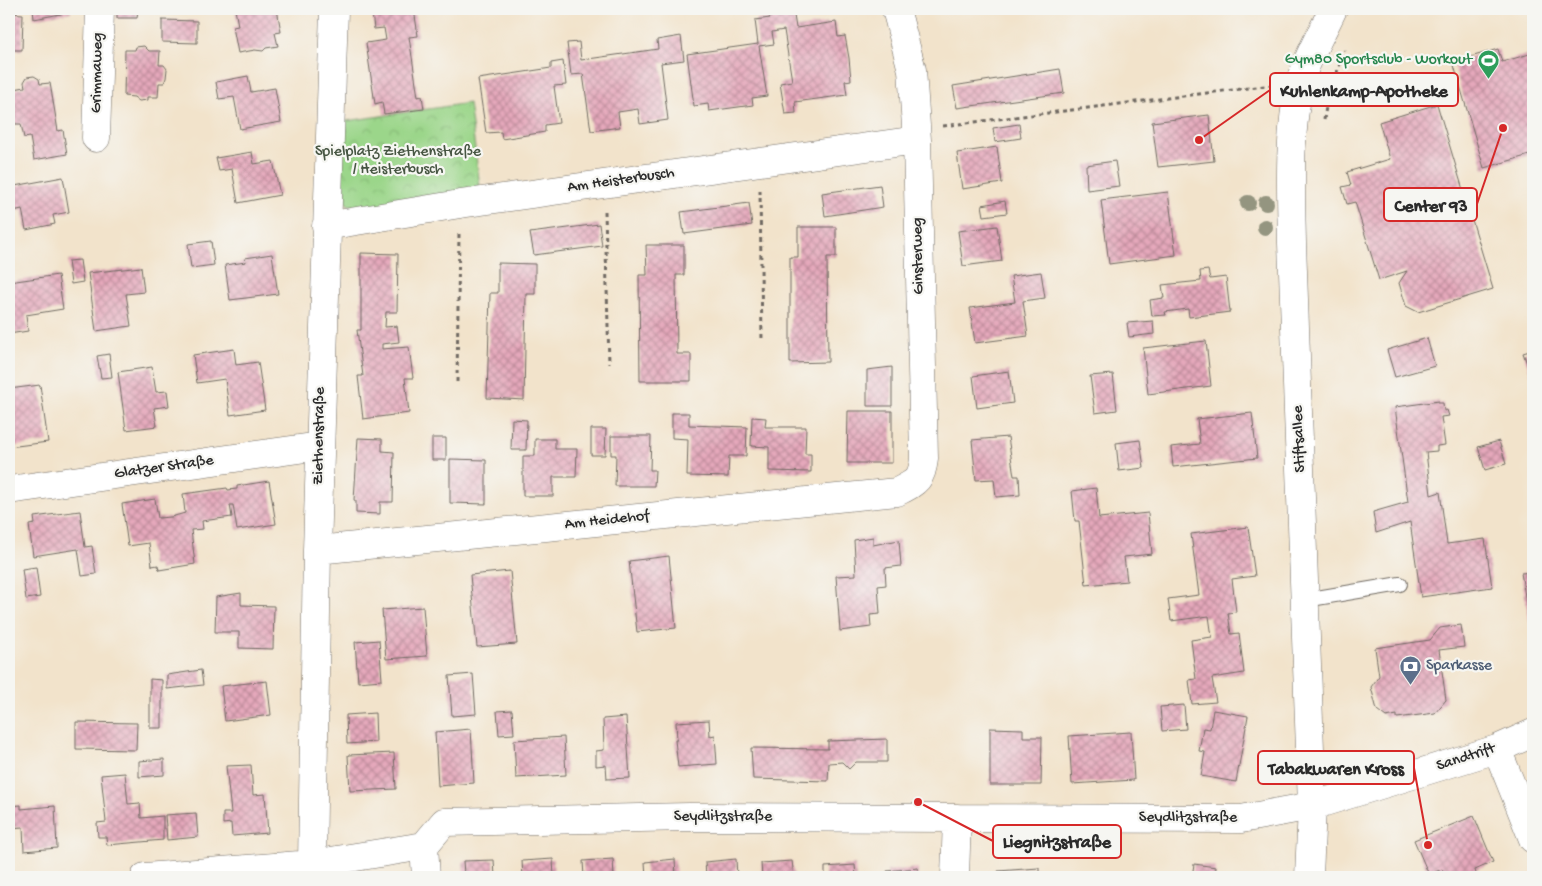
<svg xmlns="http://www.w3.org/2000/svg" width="1542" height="886" font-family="'Gochi Hand',sans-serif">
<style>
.park{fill:url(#park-crowns);stroke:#63805a}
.building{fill:url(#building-cross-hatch)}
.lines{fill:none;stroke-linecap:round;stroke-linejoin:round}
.service-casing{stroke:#716b63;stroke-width:16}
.minor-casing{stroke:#716b63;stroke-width:29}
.secondary-casing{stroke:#716b63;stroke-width:29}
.path{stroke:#716b63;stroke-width:3;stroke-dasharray:4 4;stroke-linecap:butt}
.service{stroke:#fff;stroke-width:14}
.minor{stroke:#fff;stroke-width:28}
.secondary{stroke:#fff;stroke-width:28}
.tree{fill:#949580}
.labels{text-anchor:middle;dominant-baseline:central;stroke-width:4.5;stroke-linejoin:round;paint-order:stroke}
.leisure-label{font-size:16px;fill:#27864d;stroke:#f6f6f2;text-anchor:end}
.street-label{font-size:16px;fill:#2b2b2b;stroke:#f6f6f2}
.park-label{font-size:16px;fill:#475643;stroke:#f6f6f2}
.service-label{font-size:16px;fill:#4e5e75;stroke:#f6f6f2;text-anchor:start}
.leader{fill:none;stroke:#d62828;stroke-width:2}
.callout-dot{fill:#d62828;stroke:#f6f6f2;stroke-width:2}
.callout{fill:#f6f6f2;stroke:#d62828;stroke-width:2}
.callout-label{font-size:18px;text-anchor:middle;font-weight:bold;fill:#2b2b2b}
</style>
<defs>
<pattern id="park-crowns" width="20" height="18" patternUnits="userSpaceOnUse" patternTransform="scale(1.25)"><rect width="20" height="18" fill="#9bd68a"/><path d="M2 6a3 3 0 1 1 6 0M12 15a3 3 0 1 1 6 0" fill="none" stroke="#86b877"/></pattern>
<pattern id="building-cross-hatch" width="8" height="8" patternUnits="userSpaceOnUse" patternTransform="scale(1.25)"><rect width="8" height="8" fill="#e5a8bb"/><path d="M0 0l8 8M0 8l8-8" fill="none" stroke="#ba8998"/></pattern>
</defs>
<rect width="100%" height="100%" fill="#f6f6f2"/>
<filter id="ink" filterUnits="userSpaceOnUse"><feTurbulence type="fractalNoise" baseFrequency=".02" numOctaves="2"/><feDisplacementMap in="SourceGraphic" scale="10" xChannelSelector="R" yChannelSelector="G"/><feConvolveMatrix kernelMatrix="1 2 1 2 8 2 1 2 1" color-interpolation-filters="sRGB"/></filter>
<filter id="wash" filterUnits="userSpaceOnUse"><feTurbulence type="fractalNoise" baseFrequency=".0096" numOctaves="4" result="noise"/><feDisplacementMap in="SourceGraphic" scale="20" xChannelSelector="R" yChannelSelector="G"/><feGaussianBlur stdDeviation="1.12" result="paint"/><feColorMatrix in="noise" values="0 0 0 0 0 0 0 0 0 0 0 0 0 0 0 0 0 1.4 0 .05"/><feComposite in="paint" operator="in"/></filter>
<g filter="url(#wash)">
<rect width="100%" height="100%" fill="#f2e3cb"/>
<path class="park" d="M469,103L481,194L358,210L346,203L339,190L340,122Z"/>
<g id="blocks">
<path class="building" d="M33,9H71V12L34,19Z
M117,9H138L137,18H117Z
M235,9H277L281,32L275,33L278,46L266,48L263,51L255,50L238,53L233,27L238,26Z
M383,9H414L418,36L409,37L418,97L422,96L424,109L384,114L382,102L375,104L366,43L386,40L384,28L374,29L372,13L383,12Z
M769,9H793L796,28L836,22L838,37L845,36L849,58L851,80L845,81L847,95L795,102L796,113L785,114L780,83L792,81L784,30L772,32L774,44L759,46L767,96L752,98L753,105L709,111L708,104L694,106L687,54L758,44L755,20L770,18Z
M9,13L23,14L22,50H9Z
M162,20L197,21V43L162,42Z
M681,36L684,60L661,63L668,120L640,124L638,109L618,112L620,127L591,131L583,74L571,75L567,43L579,42L581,60L658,49L657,40Z
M144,46L149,51H160L159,65H164L167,69L166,78L164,83H159L158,97H148V100L139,101L134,97L124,96L125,50H135L136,47Z
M1498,49L1502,62L1533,53V154L1484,168L1453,62Z
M563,61L566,85L554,86L559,123L545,125V132L502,139L501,132L486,133L478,79L551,68V63Z
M1060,69L1064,93L957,108L953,86Z
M34,76L39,79L40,84L50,83L58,131L63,130L67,154L34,160L30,137L24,138L21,124H15L9,90L25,87L24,82L27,77Z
M248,76L251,92L275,88L281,122L240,129L234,97L219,99L216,82Z
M1437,104L1493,289L1418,312L1406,306L1399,283L1407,271L1379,280L1355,202L1347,204L1342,187L1351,185L1347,172L1390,159L1379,122Z
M1209,115L1214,161L1158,167L1152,122Z
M1019,124L1021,138L995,142L993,128Z
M997,147L1002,183L962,189L957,153Z
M252,152L254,164L273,161L280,195L238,203L232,169L219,171L216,158Z
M1115,161L1119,186L1087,190L1086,165Z
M63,177L69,212L53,215L55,224L26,230L22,209L9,212V187Z
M880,185L883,207L825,216L822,193Z
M1168,192L1176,255L1109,264L1101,200Z
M1005,201L1007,213L984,216L982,205Z
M749,203L752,225L684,234L681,212Z
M599,224L602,246L534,255L530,233Z
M997,226L1002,261L963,266L958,231Z
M798,227H836V257H827L828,362L790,363V257H798Z
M211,241L214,265L191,268L188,244Z
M646,245H684V275H676L677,354H691V381H640L639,275H647Z
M361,253L398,254L397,312H386L385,327L397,326L399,342L382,344V349L409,347L413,378H405L409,413L363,419L358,376H363L357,330H361Z
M272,254L278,294L230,300L225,265L246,262L245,258Z
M80,260L83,282L71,284L68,261Z
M498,263L535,264V294H526L524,400L487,398L490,293H498Z
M141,267L144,292L126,294L131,326L96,331L88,273Z
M1208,270L1210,279L1226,277L1230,312L1189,317L1188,309L1165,312L1166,315L1152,316L1150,300L1164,298L1162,285L1201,281L1200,271Z
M1041,272L1045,298L1023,301L1028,336L975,343L970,308L1015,302L1011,276Z
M58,275L63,309L26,315L28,331L9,334V282Z
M1153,321L1154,334L1129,337L1127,323Z
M1427,338L1435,366L1395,377L1387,350Z
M1206,341L1211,386L1148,394L1143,348Z
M234,349L236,365L258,362L265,410L230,415L225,379L197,383L193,355Z
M1533,350V380L1523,353Z
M109,354L112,377L101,378L97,356Z
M152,367L156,392L167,391L169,406L154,408L157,426L126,430L118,372Z
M892,367V406H867V370Z
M1009,371L1013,403L977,408L973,376Z
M1113,374L1117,410L1095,413L1090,376Z
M40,385L48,442L9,447V389Z
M1439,401V403H1443L1444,411L1447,410L1449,416L1441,417L1445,445L1437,446V451L1426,452L1431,495L1440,492L1447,544L1485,539L1492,587L1421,597L1410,522L1376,533L1373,512L1408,502L1395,407Z
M848,411H892V463H847Z
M672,413H689V425L747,427L746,456H729L728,477L687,476L688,439L672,438Z
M1252,413L1257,458L1173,467L1171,447L1200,444L1197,419Z
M752,417L766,418L765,427H806L805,454H811V472L769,471V447L751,446Z
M512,419L527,420L526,450H511Z
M591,429H606L605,455H591Z
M611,436H651L650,470H655L654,486H615L616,455H611Z
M1008,437L1014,476H1019L1020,495L996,497L994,479L976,480L972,440Z
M358,438L382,439V451L394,452L393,502H380V514L356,513V501L354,500Z
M432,438H446V460H432Z
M535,439H555V449H577L576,477H553V496H523V456H535Z
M1140,440L1144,468L1119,471L1116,443Z
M1499,441L1506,464L1485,470L1478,447Z
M450,459L486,460V504L450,503Z
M269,481L276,524L237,530L233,505H230L232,517L202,521L203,529L191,530L195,564L159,570L158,565L152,566L149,543L128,546L122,504L155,499L158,518L171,517L185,513L183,494L227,488L228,490L237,489V486Z
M1096,488L1099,518L1148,513L1152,554L1124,557L1127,581L1086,585L1079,521H1075L1072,491Z
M80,511L85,547L92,546L96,574L82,576L78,549L33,556L29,525L35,524L34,517Z
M1248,527L1255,576L1232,579L1236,612L1228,613L1231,634L1239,633L1244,673L1212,678L1216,702L1192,704L1189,680L1196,679L1191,640L1212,637L1209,616L1171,621L1168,599L1199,595L1191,534Z
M873,537V545L899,540L901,566L885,568L886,585L878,586L880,614L870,615L871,627L840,631L836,576L856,575L854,540Z
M669,556L676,628L637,632L629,561Z
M36,567L40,597L26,599L22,569Z
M510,571L517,644L477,647L470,575Z
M1533,572V624L1530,625L1521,573Z
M241,593V605L274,606L273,649L239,648V632H215L216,597Z
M423,607L427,656L386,659L382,610Z
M1461,625L1464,647L1439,650L1446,700L1435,713L1397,718V715L1386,717L1377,710L1371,687L1379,676L1375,648L1430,640L1440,628Z
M379,640L382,680L358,682L355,642Z
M201,670L203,685L167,689V675Z
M473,674L476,714L452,716L449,676Z
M150,679L162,680V728H150Z
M267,681L271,715L225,721L221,686Z
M1184,705L1186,729L1162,731L1160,707Z
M512,710L514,734L499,735L497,711Z
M1213,710L1248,716L1236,782L1201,776L1205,752L1199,751L1203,728L1210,729Z
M375,713L376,742L347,744L346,715Z
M626,717L630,778L607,779L606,765L596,766V751L604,750L603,719Z
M709,720L710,736L715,735L717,764L678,767L675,740H677L676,722Z
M76,722L137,723L136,750L76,749Z
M990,728L1023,729V737H1042L1041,785H990Z
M471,729L474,783L438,786L435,732Z
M1131,732L1134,780L1072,784L1069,736Z
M564,737L566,775L516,778L514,740Z
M887,739V762H856L849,769L842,762L829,763L828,781L753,779L751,748L828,749V741Z
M394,753L396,789L350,791L348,755Z
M164,759V775L139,777V761Z
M251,765L253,795L265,794L268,833L232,836L231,823L223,824V813H231L226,766Z
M125,773L128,804L140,803L141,818L163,816V840L107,845L106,837H98L97,823L106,822L101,775Z
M21,805V809L55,806L57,848L24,851L23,827L9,828V806Z
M196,813L198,837L167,840L165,815Z
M1474,816L1493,862L1475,870L1477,877H1445L1442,869L1429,875L1414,840Z
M553,859L554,877H523L522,861Z
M613,859L614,877H584L583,861Z
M675,859L676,877H646L645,862Z
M736,859L737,877H706L705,862Z
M494,860L495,877H458V874H464L463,861Z
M792,861L794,877H762L761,863Z
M1194,864L1216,867L1215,877H1192Z
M855,865L856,877H825V867Z
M918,868V877H888L887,871Z
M1039,868V877H999L998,871Z"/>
</g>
</g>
<g filter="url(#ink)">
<use href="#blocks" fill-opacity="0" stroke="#716b63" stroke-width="1"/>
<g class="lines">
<defs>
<path id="service" d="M1305,600L1400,584"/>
<path id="minor" d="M96,138L100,9
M326,226L460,204L917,140
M9,490L320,446
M317,550L897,492C916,482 922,480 924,458L917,140L912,70L896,9
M1497,749L1533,839
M424,846L426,877
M312,864L317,550L334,9
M145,877L312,864L424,846L444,822L690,817L1241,819L1312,806L1497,749L1533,733
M955,877L957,818"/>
<path id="secondary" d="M1309,877L1312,806L1292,243C1291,190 1288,135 1300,82C1306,59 1323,31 1333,9"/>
</defs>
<use href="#service" class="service-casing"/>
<use href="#minor" class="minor-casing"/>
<use href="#secondary" class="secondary-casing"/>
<path class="path" d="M1324,120L1327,100L1345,50
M943,126L1272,85
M760,190L762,342
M605,211L609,364
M457,382L459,232"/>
<use href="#service" class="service"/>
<use href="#minor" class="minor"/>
<use href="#secondary" class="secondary"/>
</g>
<g class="tree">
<circle cx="1248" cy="203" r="8"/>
<circle cx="1266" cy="203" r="8"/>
<circle cx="1265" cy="227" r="8"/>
</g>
</g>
<defs>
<symbol id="stadium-pin" viewBox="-11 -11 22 30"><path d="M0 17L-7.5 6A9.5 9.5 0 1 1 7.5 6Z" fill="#2e9e5b" stroke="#f6f6f2"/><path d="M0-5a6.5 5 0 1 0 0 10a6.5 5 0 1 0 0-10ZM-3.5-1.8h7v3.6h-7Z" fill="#fff"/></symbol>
<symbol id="bank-pin" viewBox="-11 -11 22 30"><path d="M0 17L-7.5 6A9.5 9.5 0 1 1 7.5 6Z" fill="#5c6f8a" stroke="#f6f6f2"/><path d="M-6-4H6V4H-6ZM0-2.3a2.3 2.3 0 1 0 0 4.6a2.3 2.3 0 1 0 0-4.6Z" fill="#fff"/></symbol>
</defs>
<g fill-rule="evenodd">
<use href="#stadium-pin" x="1476" y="48" width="25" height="34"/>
<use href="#bank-pin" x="1398" y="654" width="25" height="34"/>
</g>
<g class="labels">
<g class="leisure-label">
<text x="1472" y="60">Gym80 Sportsclub - Workout</text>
</g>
<g class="street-label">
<text transform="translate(98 73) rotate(-89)">Grimmaweg</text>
<text transform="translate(621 181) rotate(-8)">Am Heisterbusch</text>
<text transform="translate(919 256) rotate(-91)">Ginsterweg</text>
<text transform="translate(320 436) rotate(-89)">Ziethenstraße</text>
<text transform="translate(1300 439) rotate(-92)">Stiftsallee</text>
<text transform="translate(164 468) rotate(-8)">Glatzer Straße</text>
<text transform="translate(607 521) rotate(-6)">Am Heidehof</text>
<text transform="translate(1466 758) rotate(-18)">Sandtrift</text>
<text x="723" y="817">Seydlitzstraße</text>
<text x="1188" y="818">Seydlitzstraße</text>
</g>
<g class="park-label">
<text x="398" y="152">Spielplatz Ziethenstraße<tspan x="398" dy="18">/ Heisterbusch</tspan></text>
</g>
<g class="service-label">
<text x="1426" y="666">Sparkasse</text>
</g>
</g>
<path class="leader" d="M1199 140L1270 90M1503 128L1477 204M1428 845L1414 768M918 802L993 841"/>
<g class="callout-dot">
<circle cx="1199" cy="140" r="5"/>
<circle cx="1503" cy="128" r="5"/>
<circle cx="1428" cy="845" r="5"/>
<circle cx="918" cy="802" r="5"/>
</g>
<g class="callout">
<rect x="1270" y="73" width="188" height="33" rx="5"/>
<rect x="1384" y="188" width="93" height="33" rx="5"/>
<rect x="1258" y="751" width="156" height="33" rx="5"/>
<rect x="993" y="825" width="128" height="33" rx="5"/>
</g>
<g class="callout-label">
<text x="1364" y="96">Kuhlenkamp-Apotheke</text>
<text x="1431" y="211">Center 93</text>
<text x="1336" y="774">Tabakwaren Kross</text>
<text x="1057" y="847">Liegnitzstraße</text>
</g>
<rect width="1542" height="886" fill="none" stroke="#f6f6f2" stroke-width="30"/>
</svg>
